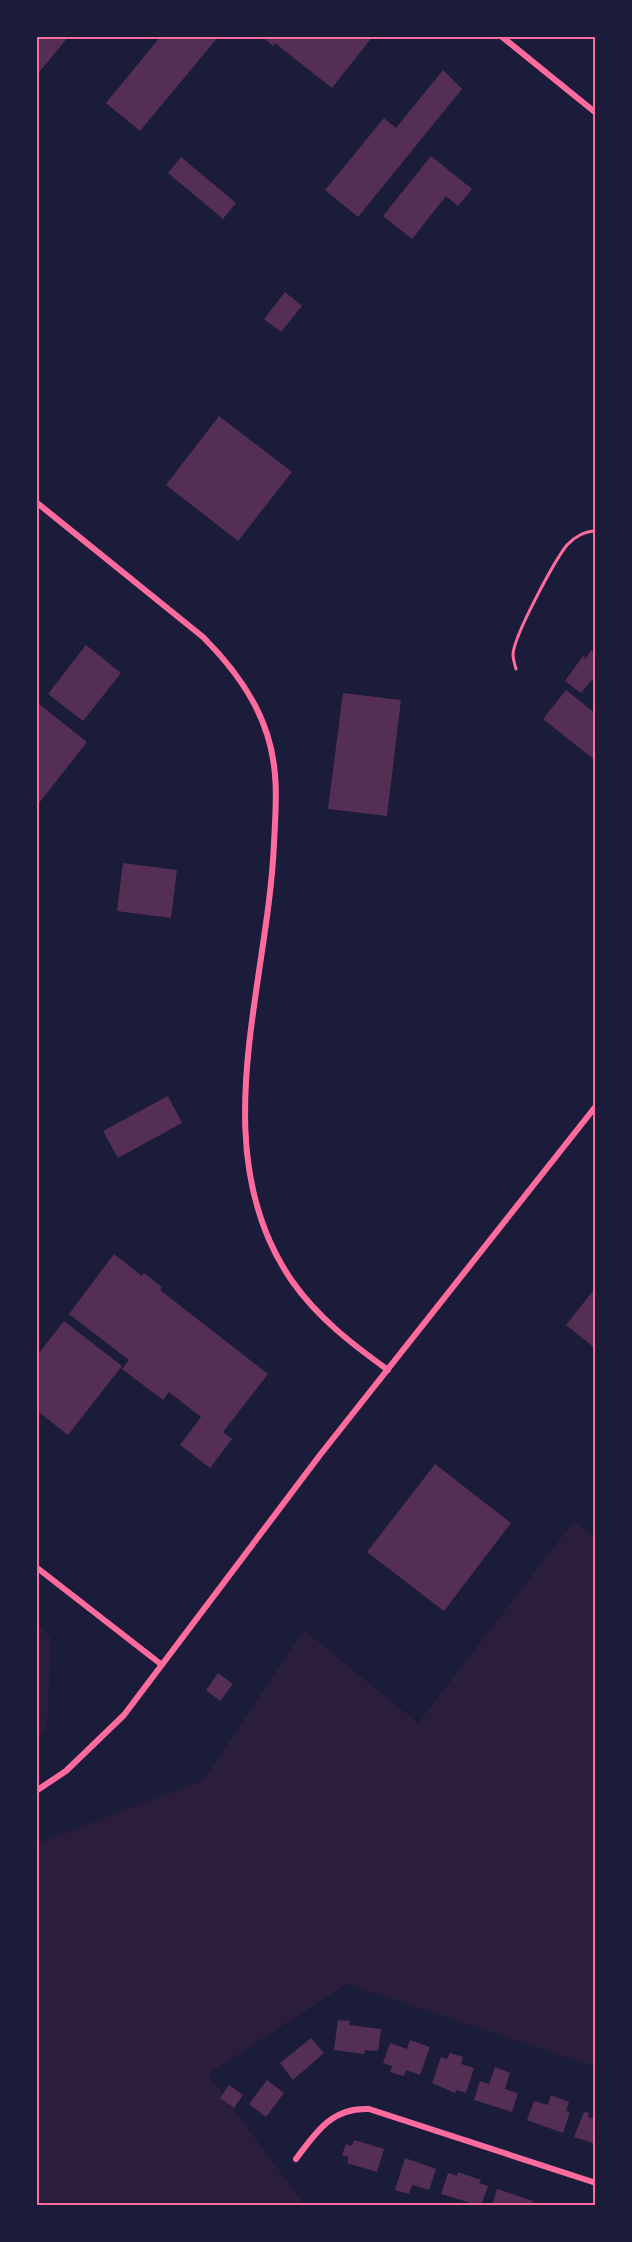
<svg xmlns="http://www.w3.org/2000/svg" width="632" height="2242" font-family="Raleway,sans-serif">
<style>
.green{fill:#2a1e3b}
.building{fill:#542f53}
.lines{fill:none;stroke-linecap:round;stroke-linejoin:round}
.service{stroke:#ff6b9d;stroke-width:3}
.minor{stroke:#ff6b9d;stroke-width:6}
.neatline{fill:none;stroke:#ff6b9d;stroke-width:2}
</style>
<rect width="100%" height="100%" fill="#1b1b3a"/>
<path class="green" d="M574,1521L596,1539V2067L347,1984L208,2074L303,2203L313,2206H36V1844L204,1780L304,1630L418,1723Z
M36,1623L51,1638L47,1729L36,1742Z"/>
<path class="building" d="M36,36H69L36,76Z
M161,36H219L140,131L106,103Z
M261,36H373L332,88L275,43L273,46Z
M443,70L462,89L358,217L325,190L384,118L396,128Z
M431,156L472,189L458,206L446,196L412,239L383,216Z
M181,157L236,203L223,219L168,173Z
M285,292L302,306L281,332L264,319Z
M219,416L292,472L238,541L166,485Z
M86,645L121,673L83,721L48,694Z
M591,650L596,654V675L581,693L565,681L583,656L586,659Z
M566,690L596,714V761L543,719Z
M343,693L401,700L387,816L328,809Z
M39,704L87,742L39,803L36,801V708Z
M123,863L177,870L171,918L117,911Z
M168,1096L182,1123L118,1158L103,1131Z
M114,1254L142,1276L144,1273L162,1287L160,1290L268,1374L223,1432L232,1439L210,1468L180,1445L201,1417L169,1392L163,1400L122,1369L129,1360L69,1314Z
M596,1287V1349L566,1325Z
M64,1321L122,1366L68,1435L36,1410V1357Z
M435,1464L511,1523L444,1611L367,1552Z
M218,1673L233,1684L220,1701L206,1690Z
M338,2020L350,2021L349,2025L381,2029L378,2051L365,2050L364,2054L334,2050Z
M311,2038L324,2053L293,2080L280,2063Z
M410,2040L430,2047L420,2075L406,2070L404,2076L390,2072L392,2066L383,2063L390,2043L407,2049Z
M450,2053L463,2057L461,2064L474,2068L466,2093L456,2090L455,2093L432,2083L441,2057L447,2059Z
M495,2067L510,2073L505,2089L518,2093L512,2112L474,2100L480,2081L489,2084Z
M267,2080L284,2093L266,2117L249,2104Z
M229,2085L243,2095L234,2108L220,2098Z
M551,2095L569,2102L566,2111L570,2112L563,2133L527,2120L534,2101L548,2105Z
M584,2112L589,2113L588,2117L596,2119V2144L574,2137Z
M354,2140L384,2149L377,2172L347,2163L349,2157L342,2155L346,2144L352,2146Z
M405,2158L436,2169L429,2190L412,2185L409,2194L395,2190Z
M458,2172L481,2180L479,2183L488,2186L481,2206L441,2194L448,2173L457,2176Z
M497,2189L533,2201L531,2206H492Z"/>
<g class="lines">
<path class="service" d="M516,669C515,665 513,659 513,655C513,637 555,560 567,545C574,537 585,531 596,531"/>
<path class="minor" d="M501,36L596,113
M36,502L203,637C231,665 255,696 267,734C279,770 276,806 274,843C268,987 202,1150 292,1281C318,1318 352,1344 388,1370
M36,1567L162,1665
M36,1791L66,1771L124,1715L320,1455L596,1106
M296,2159C316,2132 332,2107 369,2109L596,2183"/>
</g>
<rect width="632" height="2242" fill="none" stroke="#1b1b3a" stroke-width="75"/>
<rect x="38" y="38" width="556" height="2166" class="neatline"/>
</svg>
